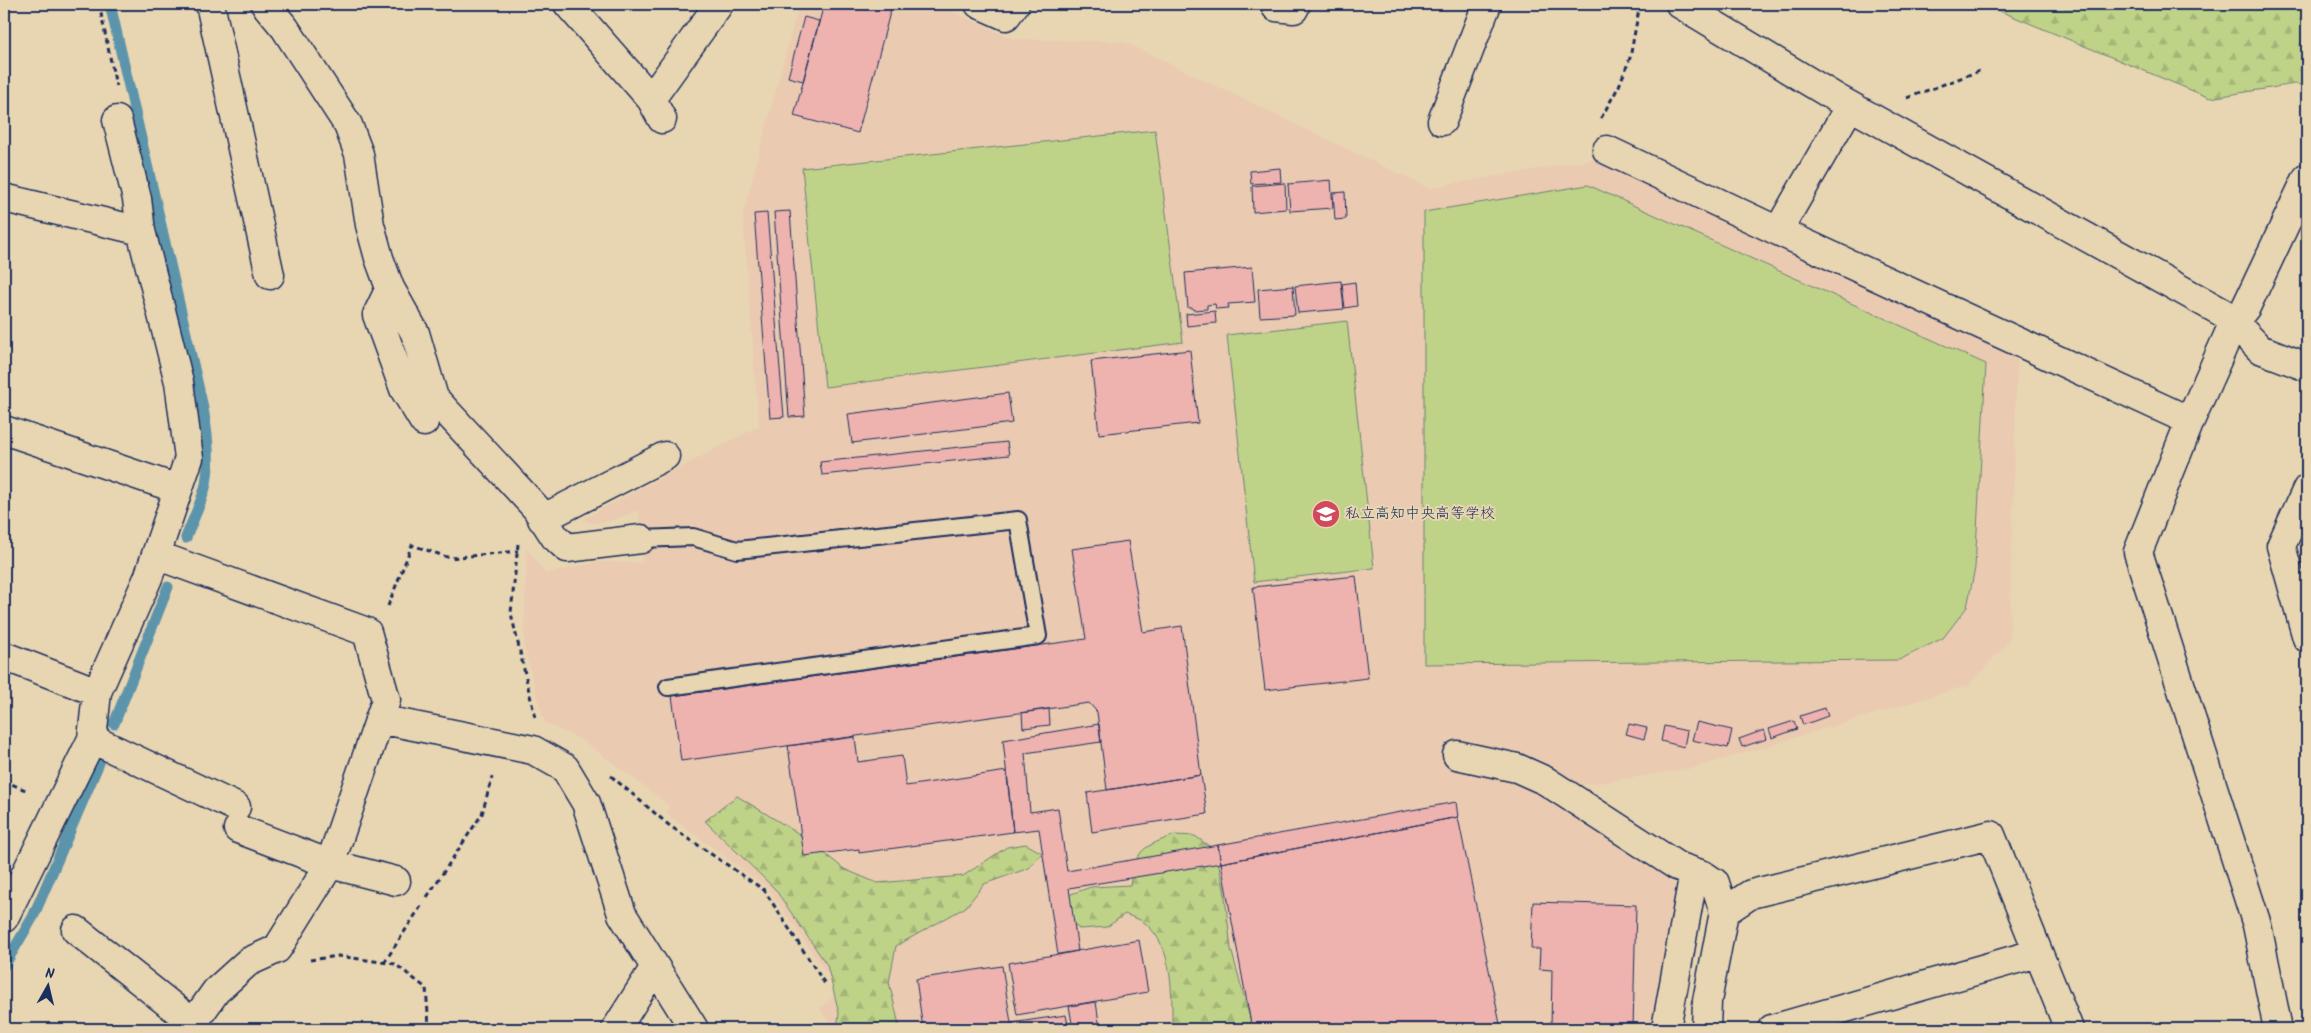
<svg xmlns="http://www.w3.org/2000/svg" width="2311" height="1033" font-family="Kalam,'Klee One',sans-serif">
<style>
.built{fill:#eacab1}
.forest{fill:url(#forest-firs);stroke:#6d8173}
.pitch{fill:#bfd388;stroke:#6d8173}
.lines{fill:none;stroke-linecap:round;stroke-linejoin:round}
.stream{stroke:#5c95ab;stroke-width:11}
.building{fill:#eeb2af;stroke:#1b2f5e}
.service-casing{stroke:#1b2f5e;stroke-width:20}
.minor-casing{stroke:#1b2f5e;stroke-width:31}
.path{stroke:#1b2f5e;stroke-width:3;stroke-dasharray:5 4;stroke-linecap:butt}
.service{stroke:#e8d5b2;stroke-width:16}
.minor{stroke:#e8d5b2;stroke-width:28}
.labels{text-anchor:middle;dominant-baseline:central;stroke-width:4;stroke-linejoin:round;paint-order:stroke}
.poi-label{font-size:15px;fill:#1b2f5e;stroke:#e8d5b2;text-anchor:start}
</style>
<defs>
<pattern id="forest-firs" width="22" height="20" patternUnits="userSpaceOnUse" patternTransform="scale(1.25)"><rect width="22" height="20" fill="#bfd388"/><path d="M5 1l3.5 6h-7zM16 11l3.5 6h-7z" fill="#a4b578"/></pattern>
</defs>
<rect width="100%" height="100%" fill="#e8d5b2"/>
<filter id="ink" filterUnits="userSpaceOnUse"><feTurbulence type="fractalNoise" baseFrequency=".02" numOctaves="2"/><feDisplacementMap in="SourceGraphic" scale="10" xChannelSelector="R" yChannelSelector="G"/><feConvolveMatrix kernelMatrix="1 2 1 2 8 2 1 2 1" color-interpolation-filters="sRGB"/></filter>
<g filter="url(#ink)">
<path class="built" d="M799,4H935L1013,39L1124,42L1428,188L1596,159L2017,355L2009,641L1969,685L1694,768L1577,786L1555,767L1537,759L1455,741L1451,767L1547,788L1660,867L1674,885L1680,906L1677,928L1654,1026L1663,1029H835L820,1009L839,991L768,888L667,814L669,805L596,750L578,738L545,723L524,646L527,549L545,574L599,562L642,563L639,510L609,521L592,523L583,519L759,426L743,214Z"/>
<path class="forest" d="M1983,4H2307V85L2294,84L2210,98Z
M737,796L804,837L844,869L877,883L963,876L1007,847L1026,844L1042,853L1029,868L984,884L966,907L896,946L889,982L900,1029H837L839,1013L827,965L775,889L705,821Z
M1175,835L1195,836L1216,851L1224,889L1231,949L1253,1029H1172C1172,995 1174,948 1146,924C1141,919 1131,917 1125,914L1107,927L1079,929L1061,912L1071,894L1091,887L1130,885C1136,849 1142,847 1175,835Z"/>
<path class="pitch" d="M1155,130L1183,342L825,387L802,168Z
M1588,185L1986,364L1975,568L1967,607L1943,638L1899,660L1424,664V212Z
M1347,321L1374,568L1254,582L1227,335Z"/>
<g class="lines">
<path class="stream" d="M110,4L202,403C207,430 211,456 206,484C202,502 192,521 186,538
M114,724L168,587
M4,966L33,917L99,763"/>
</g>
<path class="building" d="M824,4L892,5L858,133L794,116Z
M804,17L819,21L803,81L788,77Z
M1280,168L1281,182L1251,184L1250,171Z
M1331,180L1333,208L1290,211L1288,184Z
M1285,183L1286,209L1253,212L1252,186Z
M1345,192L1346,219L1335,220L1333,193Z
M790,211L805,416L789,417L774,212Z
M767,213L784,417L770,418L754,214Z
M1252,267L1255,302L1228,304L1229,308L1216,309L1215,304L1207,305V309L1193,310V308H1188L1185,273Z
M1341,281L1344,309L1298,313L1295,286Z
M1355,282L1357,306L1345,308L1342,284Z
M1293,286L1295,315L1260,317L1258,289Z
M1215,311L1216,323L1187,326L1186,314Z
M1190,350L1198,423L1099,434L1091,361Z
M1008,393L1012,423L852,443L848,414Z
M1007,442L1009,455L822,475L820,462Z
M1128,541L1143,632L1182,626L1201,775L1107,790L1097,712L1089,703L681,761L672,696L1086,639L1072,549Z
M1356,576L1368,678L1265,690L1253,587Z
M1825,708L1828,716L1803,725L1800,716Z
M1049,709L1050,725L1023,728L1022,713Z
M1794,721L1797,729L1772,738L1769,729Z
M1697,722L1732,730L1728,748L1692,740Z
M1099,724L1101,742L1025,753L1030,812L1058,808L1067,871L1218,845L1221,863L1069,888L1078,951L1058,955L1039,829L1013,832L1003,740Z
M1629,724L1647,728L1644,739L1626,734Z
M1664,726L1687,731L1684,747L1661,741Z
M1764,730L1767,739L1742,747L1739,739Z
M855,737L858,762L902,756L906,786L1007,771L1013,832L859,853V849L804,856L788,746Z
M1201,775L1207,814L1092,832L1087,793Z
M1456,802L1458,817L1221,863L1218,845Z
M1458,817L1501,1029H1252L1221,863Z
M1533,902L1636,905L1633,1029H1551L1552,970L1539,969L1540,949H1531Z
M1139,940L1148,992L1017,1015L1008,963Z
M1002,966L1011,1023L1066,1015L1069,1029H923L916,979Z
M1096,1002L1100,1029H1073L1069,1006Z"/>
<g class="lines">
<defs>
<path id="service" d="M641,539L693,537L737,550L1018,520L1038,636L668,687"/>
<path id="minor" d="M210,4L270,275
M265,4L285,28L348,125L359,154L370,225L379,258L390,288L415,333L434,398L536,508L555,537L567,548L641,539
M568,4L651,99L662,119
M979,4L1006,16L1015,4
M1680,4L1838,99L2227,315L2260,349L2307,367
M1276,7L1294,9L1296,4
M651,99L719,4
M117,120L137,199L141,231
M1442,121L1487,4
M1607,150L1778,231L2190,421
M4,198L141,231L179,382L189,458L148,578L97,692L4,656
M1778,231L1850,106
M390,288L377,315L404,389L424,422
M4,430L178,489
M2307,489L2281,546L2307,638
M542,519L665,456
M156,555L367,632L386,700L330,864L277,949L248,962L216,991L189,1029
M379,719L533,750L565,768L586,803L622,914L694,1029
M92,739L236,807
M1457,755L1517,768L1546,781L1677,866L1703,875L1715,883L1724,912
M238,829L330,864L396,881
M4,918L92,739L97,692
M76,930L192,1022
M1667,1023L1694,872
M616,1029L655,967
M1706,1029L1707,1001L1724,912L1751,894L1991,835L2069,1029
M1772,1029L2038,953
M2278,1029L2257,925L2138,552L2190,421L2234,322L2246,307L2307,178"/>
</defs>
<use href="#service" class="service-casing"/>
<use href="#minor" class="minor-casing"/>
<path class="path" d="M99,4L116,86
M1907,98L1982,70
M1601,118L1619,86L1630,58L1640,4
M518,544L511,613L535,717
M388,606L412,545L450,558L518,551
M611,776L670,826L764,890L825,984
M4,781L28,791
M427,897L482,814L492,777
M310,960L338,956L395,964L426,988L429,1026L433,1029
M384,963L423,903"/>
<use href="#service" class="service"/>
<use href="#minor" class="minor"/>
</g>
</g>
<defs>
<symbol id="school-disc" viewBox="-11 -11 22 22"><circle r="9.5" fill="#d1495b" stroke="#e8d5b2"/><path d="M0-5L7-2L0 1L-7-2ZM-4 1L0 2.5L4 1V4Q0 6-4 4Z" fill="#fff"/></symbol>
</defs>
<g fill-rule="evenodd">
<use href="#school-disc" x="1310" y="498" width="32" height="32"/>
</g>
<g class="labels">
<g class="poi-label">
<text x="1345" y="514">私立高知中央高等学校</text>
</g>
</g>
<rect width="2311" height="1033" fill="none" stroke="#e8d5b2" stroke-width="20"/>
<rect x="10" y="10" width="2291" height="1013" fill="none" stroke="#1b2f5e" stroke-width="2" filter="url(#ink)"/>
<g transform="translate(48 986) rotate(8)" stroke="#e8d5b2" stroke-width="4" paint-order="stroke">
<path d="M0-4L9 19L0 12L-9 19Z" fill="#1b2f5e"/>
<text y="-8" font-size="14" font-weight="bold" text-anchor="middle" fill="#1b2f5e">N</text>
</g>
</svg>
